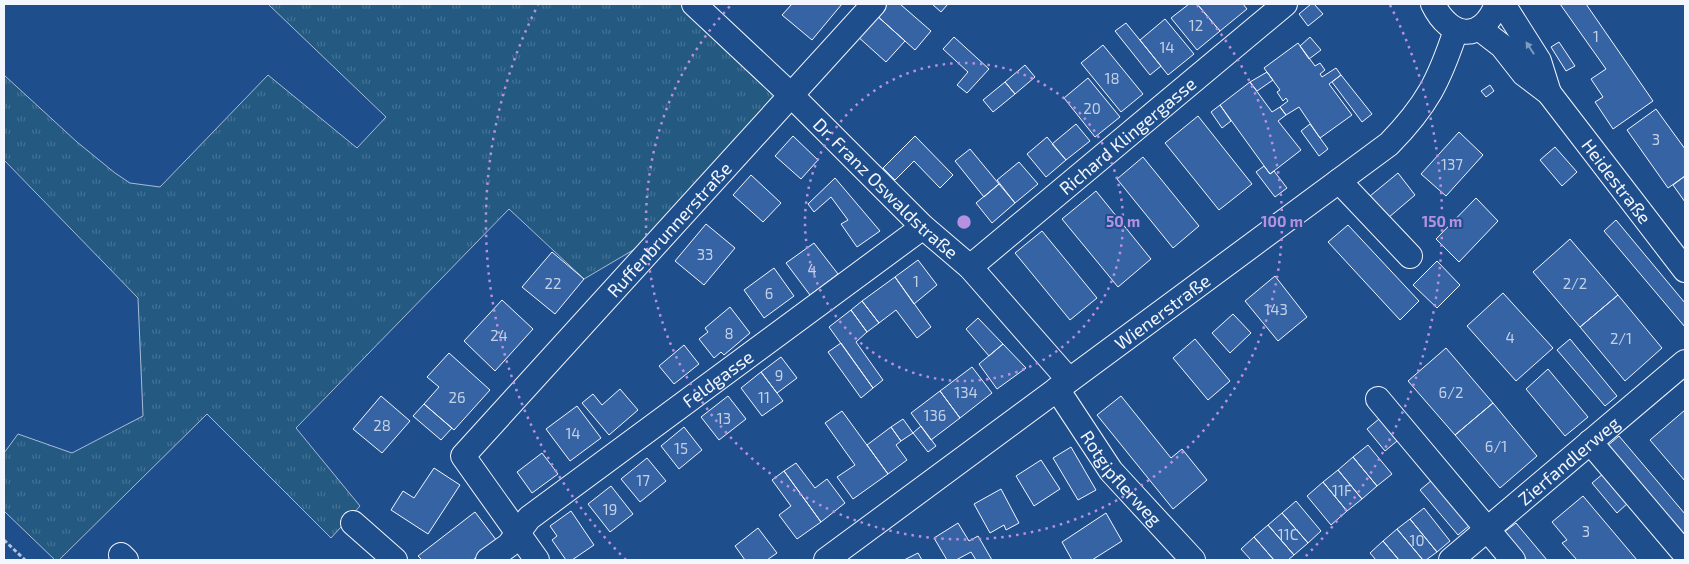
<svg xmlns="http://www.w3.org/2000/svg" width="1689" height="564" font-family="'Exo 2',sans-serif">
<style>
.grass{fill:url(#grass-tufts);stroke:#a8bbd7}
.building{fill:#3563a3;stroke:#f2f6ff}
.lines{fill:none;stroke-linecap:round;stroke-linejoin:round}
.minor-casing{stroke:#f2f6ff;stroke-width:26}
.path{stroke:#b3c4dc;stroke-width:3;stroke-dasharray:4 2.5;stroke-linecap:butt}
.minor{stroke:#1f4e8c;stroke-width:24}
.oneway{fill:#7e9ac0}
.ring{fill:none;stroke:#b691df;stroke-width:2.5;stroke-dasharray:2.5 5}
.labels{text-anchor:middle;dominant-baseline:central;stroke-width:4;stroke-linejoin:round;paint-order:stroke}
.number-label{font-size:15px;fill:#c3d1e8}
.street-label{font-size:18px;fill:#f2f6ff;stroke:#1f4e8c}
.centre{fill:#b691df;stroke:#1f4e8c;stroke-width:2.5}
.ring-label{font-size:15px;text-anchor:middle;font-weight:bold;fill:#b691df;stroke:#1f4e8c;stroke-width:4;stroke-linejoin:round;paint-order:stroke}
</style>
<defs>
<pattern id="grass-tufts" width="24" height="20" patternUnits="userSpaceOnUse" patternTransform="scale(1.25)"><rect width="24" height="20" fill="#245a82"/><path d="M3 7l-1-3M5 7V3M7 7l1-3M15 17l-1-3M17 17v-4M19 17l1-3" fill="none" stroke="#447295"/></pattern>
</defs>
<rect width="100%" height="100%" fill="#1f4e8c"/>
<path class="grass" d="M268,4H690L781,93L640,246L584,279L509,209L296,428L360,506L331,538L207,414L59,560H55L4,511V453L18,434L72,453L143,416L138,298L4,160V75L77,142L115,173L130,183L160,187L268,75L357,148L386,117Z"/>
<path class="building" d="M792,4H842L812,40L782,15Z
M885,4H900L931,31L915,50L875,14Z
M932,4H948L941,12Z
M1189,4H1197L1220,31L1197,50L1171,18Z
M1201,4H1243L1247,9L1220,31L1198,5Z
M1311,4H1314L1323,14L1308,26L1299,14Z
M1560,4H1586L1653,101L1613,129L1595,102L1603,97L1591,79L1606,69Z
M875,14L905,41L886,62L856,35Z
M1165,19L1194,54L1168,75L1140,40Z
M1126,23L1161,66L1150,75L1115,31Z
M954,37L989,69L967,93L957,85L968,72L943,49Z
M1310,37L1321,50L1309,59L1300,46Z
M1559,42L1575,66L1566,71L1551,47Z
M1298,43L1315,66L1320,63L1325,70L1320,74L1322,77L1336,68L1341,75L1329,84L1352,115L1320,138L1299,107L1286,115L1280,107L1288,101L1286,98L1283,101L1277,92L1280,90L1264,68Z
M1103,45L1143,94L1121,112L1081,63Z
M1025,65L1035,77L1015,94L1005,82Z
M1267,72L1273,80L1257,91L1250,82Z
M1341,75L1372,114L1362,122L1332,82Z
M1088,78L1120,117L1095,137L1064,98Z
M1005,82L1015,94L993,112L983,100Z
M1250,82L1272,112L1280,107L1286,115L1278,121L1301,150L1270,174L1220,105Z
M1490,85L1494,91L1486,97L1481,91Z
M1220,105L1231,121L1222,128L1211,112Z
M1656,109L1685,149V176L1668,188L1627,130Z
M1198,116L1252,184L1219,210L1165,143Z
M1076,124L1090,141L1066,160L1052,144Z
M1310,124L1328,149L1319,156L1301,131Z
M1459,132L1483,155L1446,196L1421,174Z
M793,136L818,160L801,179L775,156Z
M915,136L953,175L940,188L914,161L895,180L883,168Z
M1047,137L1066,160L1046,177L1027,154Z
M1555,147L1577,172L1562,186L1540,160Z
M970,149L999,184L984,197L955,161Z
M1143,157L1199,226L1173,248L1117,179Z
M1019,162L1038,184L1015,203L997,180Z
M1264,166L1270,174L1274,171L1287,188L1275,197L1256,172Z
M1398,173L1415,195L1388,218L1370,196Z
M751,175L781,203L763,222L733,195Z
M1685,176V202L1673,185Z
M835,178L880,231L857,247L841,224L848,220L831,197L814,212L808,204Z
M999,184L1015,203L992,223L976,203Z
M1096,191L1151,259L1118,287L1062,219Z
M1476,198L1498,221L1459,262L1436,239Z
M1616,220L1685,303V327L1604,231Z
M706,224L735,248L704,285L675,261Z
M1348,225L1419,301L1400,320L1328,242Z
M1042,231L1097,298L1070,320L1015,253Z
M1570,239L1618,295L1580,327L1533,272Z
M814,243L838,274L810,295L786,263Z
M552,252L584,279L555,314L522,287Z
M918,260L937,285L914,304L895,277Z
M1437,261L1460,285L1437,308L1413,285Z
M774,268L794,296L764,318L744,290Z
M1275,276L1307,317L1278,341L1245,301Z
M895,277L931,327L917,338L896,310L879,323L862,301Z
M1503,293L1553,348L1516,381L1467,326Z
M1618,295L1662,348L1625,381L1580,327Z
M502,300L533,329L495,371L464,341Z
M862,301L879,323L867,332L851,310Z
M730,307L750,333L724,355L721,352L714,358L699,339L708,332L705,328Z
M851,310L867,332L856,342L883,380L873,388L829,327Z
M1233,314L1251,333L1230,353L1212,333Z
M978,318L1003,344L989,356L966,329Z
M1195,339L1230,381L1208,400L1173,358Z
M1570,339L1617,396L1605,406L1557,350Z
M841,343L873,388L861,398L828,352Z
M1003,344L1026,368L997,389L979,364Z
M684,345L699,364L674,384L659,366Z
M1446,348L1493,403L1455,435L1408,381Z
M449,353L490,390L454,430L424,404L439,387L427,377Z
M781,357L797,378L777,393L761,372Z
M972,367L992,393L960,418L940,391Z
M1548,369L1588,417L1565,436L1526,389Z
M761,372L783,401L762,416L741,388Z
M620,389L638,410L609,435L582,403L593,394L602,405Z
M940,391L960,418L931,440L911,413Z
M381,396L410,421L382,453L353,429Z
M728,396L746,419L719,440L701,417Z
M1121,396L1171,458L1182,449L1207,480L1173,509L1097,415Z
M1493,403L1537,456L1500,488L1455,435Z
M424,404L452,428L441,440L413,416Z
M577,406L601,438L570,461L546,429Z
M1685,410V481L1650,440Z
M842,411L888,474L853,499L837,477L855,465L825,423Z
M903,419L913,433L901,441L891,427Z
M1379,419L1397,441L1385,451L1367,429Z
M921,426L936,446L928,452L913,433Z
M684,427L702,450L679,469L661,446Z
M891,427L901,441L896,445L907,460L888,474L867,445Z
M1619,436L1685,514V540L1606,447Z
M1368,445L1392,474L1377,486L1353,457Z
M1071,447L1096,490L1078,500L1053,458Z
M542,453L558,474L532,493L517,472Z
M1353,457L1377,486L1362,499L1338,470Z
M647,458L666,481L640,502L621,479Z
M1041,460L1060,489L1034,506L1016,476Z
M796,463L815,488L827,479L845,503L821,522L784,471Z
M434,468L460,485L428,534L391,510L403,491L414,498Z
M1338,470L1362,499L1347,511L1323,482Z
M784,471L821,522L797,539L779,515L791,506L772,480Z
M1604,473L1629,502L1617,513L1592,483Z
M1432,480L1470,525L1458,535L1420,490Z
M1323,482L1347,511L1331,525L1307,496Z
M611,486L633,514L610,532L588,504Z
M1001,489L1019,523L1006,530L1004,525L990,533L974,504Z
M1583,496L1637,560H1577L1562,543L1567,540L1552,522Z
M1296,501L1321,531L1308,543L1282,513Z
M1424,508L1450,541L1437,552L1410,519Z
M571,511L594,545L572,560H566L552,540L557,536L550,526Z
M475,512L497,541L473,560H422L418,556Z
M1106,513L1122,541L1092,560H1072L1062,542Z
M1282,513L1308,543L1294,555L1268,525Z
M1410,519L1437,552L1426,560H1423L1397,529Z
M958,523L969,541L978,536L992,560H976L971,552L956,560H947L934,538Z
M1516,523L1547,560H1527L1503,533Z
M1268,525L1294,555L1288,560H1274L1254,537Z
M758,528L777,553L767,560H745L735,546Z
M1397,529L1423,560H1399L1383,541Z
M1254,537L1274,560H1251L1241,549Z
M1383,541L1399,560H1376L1370,553Z
M918,553L922,560H904Z"/>
<g class="lines">
<defs>
<g id="minor">
<path id="s1" d="M694,4L791,95L923,227L970,267L1069,380"/>
<path d="M1433,4C1450,39 1482,43 1497,4"/>
<path d="M1503,4L1539,61L1549,93"/>
<path id="s2" d="M1480,29L1502,46L1524,74L1549,93L1685,270"/>
<path d="M1339,181L1410,256"/>
<path id="s3" d="M970,267L1285,4"/>
<path id="s4" d="M1057,389L1111,471L1193,560"/>
<path d="M1378,399L1513,560"/>
<path d="M1590,442L1685,554"/>
<path d="M353,523L395,560"/>
<path d="M121,555L126,560"/>
<path id="s5" d="M488,560L509,545L529,518L923,227"/>
<path id="s6" d="M537,560L463,456L874,4"/>
<path id="s7" d="M826,560L1389,144C1427,105 1439,81 1456,30"/>
<path id="s8" d="M1451,560L1685,362"/>
</g>
</defs>
<use href="#minor" class="minor-casing"/>
<path class="path" d="M4,540L25,560"/>
<use href="#minor" class="minor"/>
</g>
<defs><path id="oneway-solid" d="M-6-.8H1V-3.2L6.5 0L1 3.2V.8H-6Z" transform="scale(1.25)"/></defs>
<use class="oneway" href="#oneway-solid" transform="translate(1530 48) rotate(-123)"/>
<g class="ring">
<circle cx="964" cy="222" r="159"/>
<path d="M1197 5A318 318 0 1 1 731 5"/>
<path d="M626 560A478 478 0 0 1 538 5M1390 5A478 478 0 0 1 1302 560"/>
</g>
<g class="labels">
<g class="number-label">
<text x="1196" y="25">12</text>
<text x="1596" y="36">1</text>
<text x="1167" y="47">14</text>
<text x="1112" y="78">18</text>
<text x="1092" y="108">20</text>
<text x="1656" y="139">3</text>
<text x="1452" y="164">137</text>
<text x="705" y="254">33</text>
<text x="812" y="269">4</text>
<text x="916" y="281">1</text>
<text x="553" y="283">22</text>
<text x="1575" y="283">2/2</text>
<text x="769" y="293">6</text>
<text x="1276" y="309">143</text>
<text x="729" y="333">8</text>
<text x="499" y="335">24</text>
<text x="1510" y="337">4</text>
<text x="1621" y="338">2/1</text>
<text x="779" y="375">9</text>
<text x="966" y="392">134</text>
<text x="1451" y="392">6/2</text>
<text x="457" y="397">26</text>
<text x="764" y="397">11</text>
<text x="935" y="415">136</text>
<text x="724" y="418">13</text>
<text x="382" y="425">28</text>
<text x="573" y="433">14</text>
<text x="1496" y="446">6/1</text>
<text x="681" y="448">15</text>
<text x="643" y="480">17</text>
<text x="1342" y="490">11F</text>
<text x="610" y="509">19</text>
<text x="1586" y="531">3</text>
<text x="1288" y="534">11C</text>
<text x="1417" y="540">10</text>
</g>
<g class="street-label">
<text stroke="none"><textPath href="#s3" startOffset="205">Richard Klingergasse</textPath></text>
<text stroke="none"><textPath href="#s2" startOffset="206">Heidestraße</textPath></text>
<text stroke="none"><textPath href="#s1" startOffset="266">Dr. Franz Oswaldstraße</textPath></text>
<text stroke="none"><textPath href="#s6" startOffset="434">Ruffenbrunnerstraße</textPath></text>
<text stroke="none"><textPath href="#s7" startOffset="418">Wienerstraße</textPath></text>
<text stroke="none"><textPath href="#s5" startOffset="294">Feldgasse</textPath></text>
<text stroke="none"><textPath href="#s8" startOffset="154">Zierfandlerweg</textPath></text>
<text stroke="none"><textPath href="#s4" startOffset="110">Rotgipflerweg</textPath></text>
</g>
</g>
<circle cx="964" cy="222" r="8" class="centre"/>
<g class="ring-label">
<text x="1123" y="227">50 m</text>
<text x="1282" y="227">100 m</text>
<text x="1442" y="227">150 m</text>
</g>
<rect width="1689" height="564" fill="none" stroke="#f2f6ff" stroke-width="10"/>
</svg>
